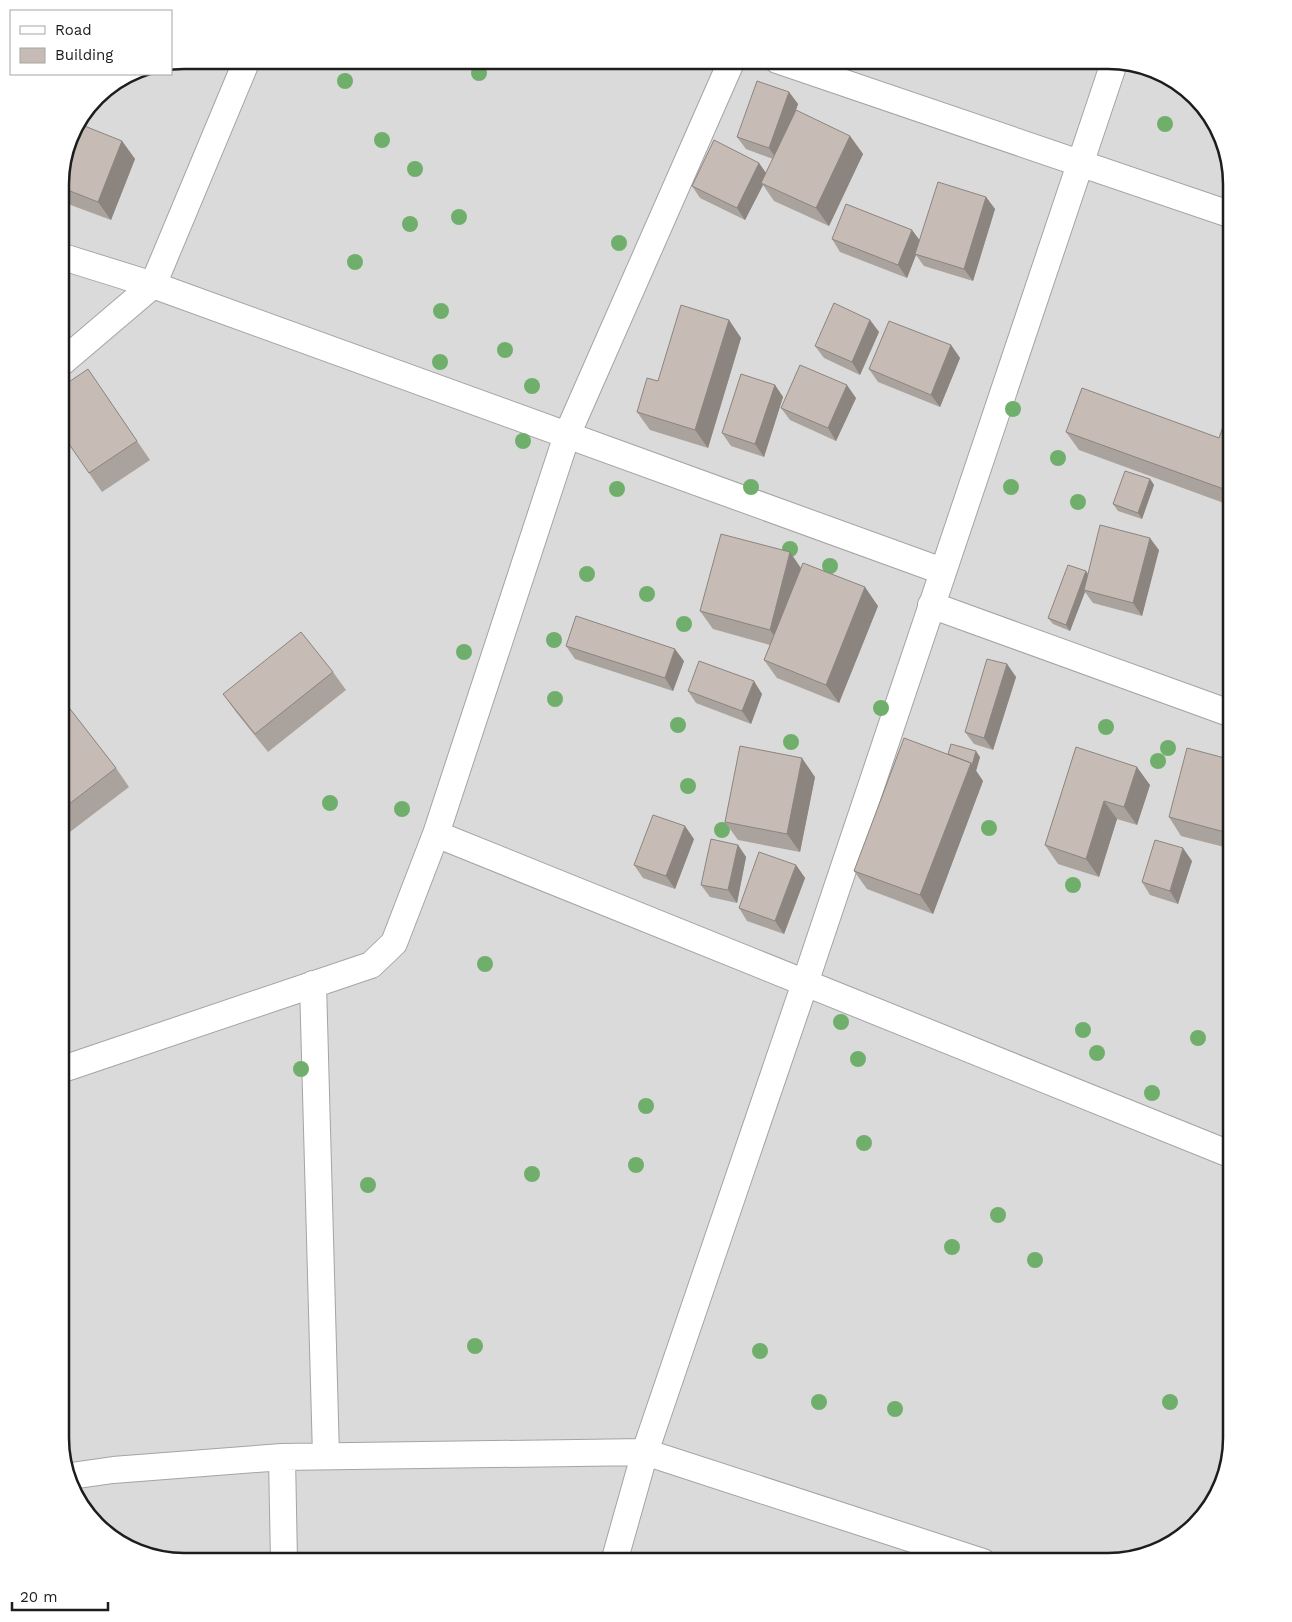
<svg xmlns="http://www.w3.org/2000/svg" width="1292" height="1622" font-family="'Work Sans',sans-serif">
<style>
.residential{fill:#dbdada}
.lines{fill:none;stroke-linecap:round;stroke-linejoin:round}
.street-casing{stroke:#a4a4a4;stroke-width:28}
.street{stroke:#fff;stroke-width:26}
.tree{fill:#6faf6b}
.wall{fill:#aaa29c}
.shaded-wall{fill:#8b847f}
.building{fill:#c6bcb5;stroke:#8b847f}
.rim{fill:none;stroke:#1d1d1d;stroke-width:2.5}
</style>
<rect width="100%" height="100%" fill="#efeae2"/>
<path class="residential" d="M184,60H1116L1170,77L1211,115L1232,184V1438L1215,1500L1177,1541L1108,1562H184L122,1545L81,1507L60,1438V176L73,130L102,91L130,74H171V63Z"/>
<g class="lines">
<defs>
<path id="street" d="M777,60L1232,215
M60,256L153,285L942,571
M60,364L153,285L247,60
M931,605L1232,714
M436,834L1232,1155
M313,984L326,1456
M60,1070L371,965L394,943L436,834L567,435L732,60
M282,1457L284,1562
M71,1476L113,1470L282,1457L645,1452L983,1562
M614,1562L645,1452L805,983L1115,60"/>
</defs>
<use href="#street" class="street-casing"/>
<use href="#street" class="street"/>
</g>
<g class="tree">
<circle cx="479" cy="73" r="8"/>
<circle cx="345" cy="81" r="8"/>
<circle cx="1165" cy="124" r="8"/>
<circle cx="382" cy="140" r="8"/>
<circle cx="415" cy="169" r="8"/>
<circle cx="459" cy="217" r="8"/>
<circle cx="410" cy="224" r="8"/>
<circle cx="619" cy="243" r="8"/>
<circle cx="355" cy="262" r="8"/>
<circle cx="441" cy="311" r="8"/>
<circle cx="505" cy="350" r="8"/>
<circle cx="440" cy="362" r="8"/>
<circle cx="532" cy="386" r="8"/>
<circle cx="1013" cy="409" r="8"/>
<circle cx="523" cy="441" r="8"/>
<circle cx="1058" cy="458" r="8"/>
<circle cx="751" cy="487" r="8"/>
<circle cx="1011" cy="487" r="8"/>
<circle cx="617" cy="489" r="8"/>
<circle cx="1078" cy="502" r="8"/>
<circle cx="790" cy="549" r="8"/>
<circle cx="830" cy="566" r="8"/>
<circle cx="587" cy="574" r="8"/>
<circle cx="647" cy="594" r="8"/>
<circle cx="684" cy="624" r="8"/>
<circle cx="554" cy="640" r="8"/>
<circle cx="464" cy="652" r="8"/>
<circle cx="555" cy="699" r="8"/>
<circle cx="881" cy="708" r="8"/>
<circle cx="678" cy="725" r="8"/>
<circle cx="1106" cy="727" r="8"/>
<circle cx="791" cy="742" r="8"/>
<circle cx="1168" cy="748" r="8"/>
<circle cx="1158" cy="761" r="8"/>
<circle cx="688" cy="786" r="8"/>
<circle cx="330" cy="803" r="8"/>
<circle cx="402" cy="809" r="8"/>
<circle cx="989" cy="828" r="8"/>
<circle cx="722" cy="830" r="8"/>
<circle cx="1073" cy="885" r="8"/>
<circle cx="485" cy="964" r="8"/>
<circle cx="841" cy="1022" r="8"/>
<circle cx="1083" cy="1030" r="8"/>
<circle cx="1198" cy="1038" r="8"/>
<circle cx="1097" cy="1053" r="8"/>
<circle cx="858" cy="1059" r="8"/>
<circle cx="301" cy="1069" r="8"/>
<circle cx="1152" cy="1093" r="8"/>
<circle cx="646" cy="1106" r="8"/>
<circle cx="864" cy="1143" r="8"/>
<circle cx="636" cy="1165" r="8"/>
<circle cx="532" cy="1174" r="8"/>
<circle cx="368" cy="1185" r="8"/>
<circle cx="998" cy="1215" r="8"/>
<circle cx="952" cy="1247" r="8"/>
<circle cx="1035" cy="1260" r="8"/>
<circle cx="475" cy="1346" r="8"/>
<circle cx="760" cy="1351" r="8"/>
<circle cx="819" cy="1402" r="8"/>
<circle cx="1170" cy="1402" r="8"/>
<circle cx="895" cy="1409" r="8"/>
</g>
<path class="wall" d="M789,92L798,104L795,113L850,136L863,154L829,226L774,201L763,185L745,220L700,198L692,186L759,163L766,173L773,159L746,149L737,137Z
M122,141L135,159L111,220L60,201V176Z
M986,197L995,209L973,281L924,266L916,255L907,278L840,252L832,239L912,230L919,240Z
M729,320L741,338L708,448L650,430L637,412L658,381Z
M870,320L879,332L860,375L824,358L815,346Z
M951,345L960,358L940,407L878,382L869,369Z
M775,385L783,397L764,457L731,446L722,433Z
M101,388L150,460L102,492L60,431Z
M856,398L836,441L790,420L781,408Z
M1232,401V506L1079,450L1066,432L1219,438Z
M1150,479L1154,485L1142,519L1118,511L1113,504Z
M1159,550L1142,616L1093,603L1085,592L1070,631L1053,624L1048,618L1086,571L1088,574Z
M801,568L878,606L839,703L777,678L764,660L770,645L713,629L700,611Z
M566,646L684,661L673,691L575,659Z
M1007,664L1016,677L993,750L974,744L965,732Z
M333,672L346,690L268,752L236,712L223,694Z
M688,691L762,694L751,724L696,703Z
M60,696L116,768L129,787L62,838L60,835Z
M1076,747L1150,785L1137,825L1117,819L1099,877L1058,864L1045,845Z
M980,757L976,771L983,781L933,914L867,889L854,871Z
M1232,760V849L1181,836L1169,817Z
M815,777L800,852L738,840L725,822Z
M694,839L675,889L643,878L634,865Z
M738,845L746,857L737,903L710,897L701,885Z
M1192,861L1178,904L1150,895L1142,882Z
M796,865L805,878L784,934L747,921L739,908Z"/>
<path class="shaded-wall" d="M789,92L798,104L778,161L769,148Z
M850,136L863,154L829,226L816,208Z
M122,141L135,159L111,220L98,202Z
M759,163L768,176L761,183L763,185L745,220L737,208Z
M986,197L995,209L973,281L964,269Z
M912,230L921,242L907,278L898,265Z
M729,320L741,338L708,448L695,430Z
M870,320L879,332L860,375L852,362Z
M951,345L960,358L940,407L931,395Z
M775,385L783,397L764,457L755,444Z
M847,385L856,398L836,441L828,428Z
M1150,479L1154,485L1142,519L1138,513Z
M1150,538L1159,550L1142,616L1133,603Z
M790,552L803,571L783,648L770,630Z
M1086,571L1090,578L1084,590L1085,592L1070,631L1066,625Z
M865,587L878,606L839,703L826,685Z
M675,649L684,661L673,691L665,678Z
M1007,664L1016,677L993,750L984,738Z
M754,681L762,694L751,724L742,711Z
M976,751L980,757L976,771L972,765Z
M802,758L815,777L800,852L787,834Z
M971,763L983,781L933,914L920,895Z
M1137,767L1150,785L1137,825L1124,807Z
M1104,801L1117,819L1099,877L1086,859Z
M685,826L694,839L675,889L666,876Z
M738,845L746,857L737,903L728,890Z
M1183,848L1192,861L1178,904L1170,891Z
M796,865L805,878L784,934L775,921Z"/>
<path class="building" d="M757,81L789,92L769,148L737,137Z
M796,110L850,136L816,208L761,183Z
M77,123L122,141L98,202L60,187V176L73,130Z
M714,140L759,163L737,208L692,186Z
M938,182L986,197L964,269L915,254Z
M846,204L912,230L898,265L832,239Z
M834,303L870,320L852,362L815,346Z
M681,305L729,320L695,430L637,412L647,378L658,381Z
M889,321L951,345L931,395L869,369Z
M800,365L847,385L828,428L781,408Z
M88,369L137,441L89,473L60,431V388Z
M741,374L775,385L755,444L722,433Z
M1082,388L1219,438L1232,401V492L1066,432Z
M1125,471L1150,479L1138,513L1113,504Z
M1100,525L1150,538L1133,603L1084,590Z
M721,534L790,552L770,630L700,611Z
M803,563L865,587L826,685L764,660Z
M1068,565L1086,571L1066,625L1048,618Z
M576,616L675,649L665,678L566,646Z
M301,632L333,672L255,734L223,694Z
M987,659L1007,664L984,738L965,732Z
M699,661L754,681L742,711L688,691Z
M60,696L116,768L60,811Z
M904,738L971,763L920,895L854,871Z
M951,744L976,751L972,765L971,763L948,754Z
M740,746L802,758L787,834L725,822Z
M1076,747L1137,767L1124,807L1104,801L1086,859L1045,845Z
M1187,748L1232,760V834L1169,817Z
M653,815L685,826L666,876L634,865Z
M711,839L738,845L728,890L701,885Z
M1155,840L1183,848L1170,891L1142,882Z
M759,852L796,865L775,921L739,908Z"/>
<path d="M0 0H1292V1622H0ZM184 69H1108A115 115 0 0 1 1223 184V1438A115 115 0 0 1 1108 1553H184A115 115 0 0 1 69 1438V184A115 115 0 0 1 184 69Z" fill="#fff" fill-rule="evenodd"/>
<path class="rim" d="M184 69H1108A115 115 0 0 1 1223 184V1438A115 115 0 0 1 1108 1553H184A115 115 0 0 1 69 1438V184A115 115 0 0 1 184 69Z"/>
<rect x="10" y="10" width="162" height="65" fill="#ffffff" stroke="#a5a5a5"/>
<rect x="20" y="26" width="25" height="8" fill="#ffffff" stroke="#a5a5a5"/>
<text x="55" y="35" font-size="15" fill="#1d1d1d">Road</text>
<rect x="20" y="48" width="25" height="15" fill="#c6bcb5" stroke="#a5a5a5"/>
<text x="55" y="60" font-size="15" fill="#1d1d1d">Building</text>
<path d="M12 1602v8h96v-8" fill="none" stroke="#1d1d1d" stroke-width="2.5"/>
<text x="20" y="1602" font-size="15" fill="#1d1d1d" stroke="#ffffff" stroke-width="4" paint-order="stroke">20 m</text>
</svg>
